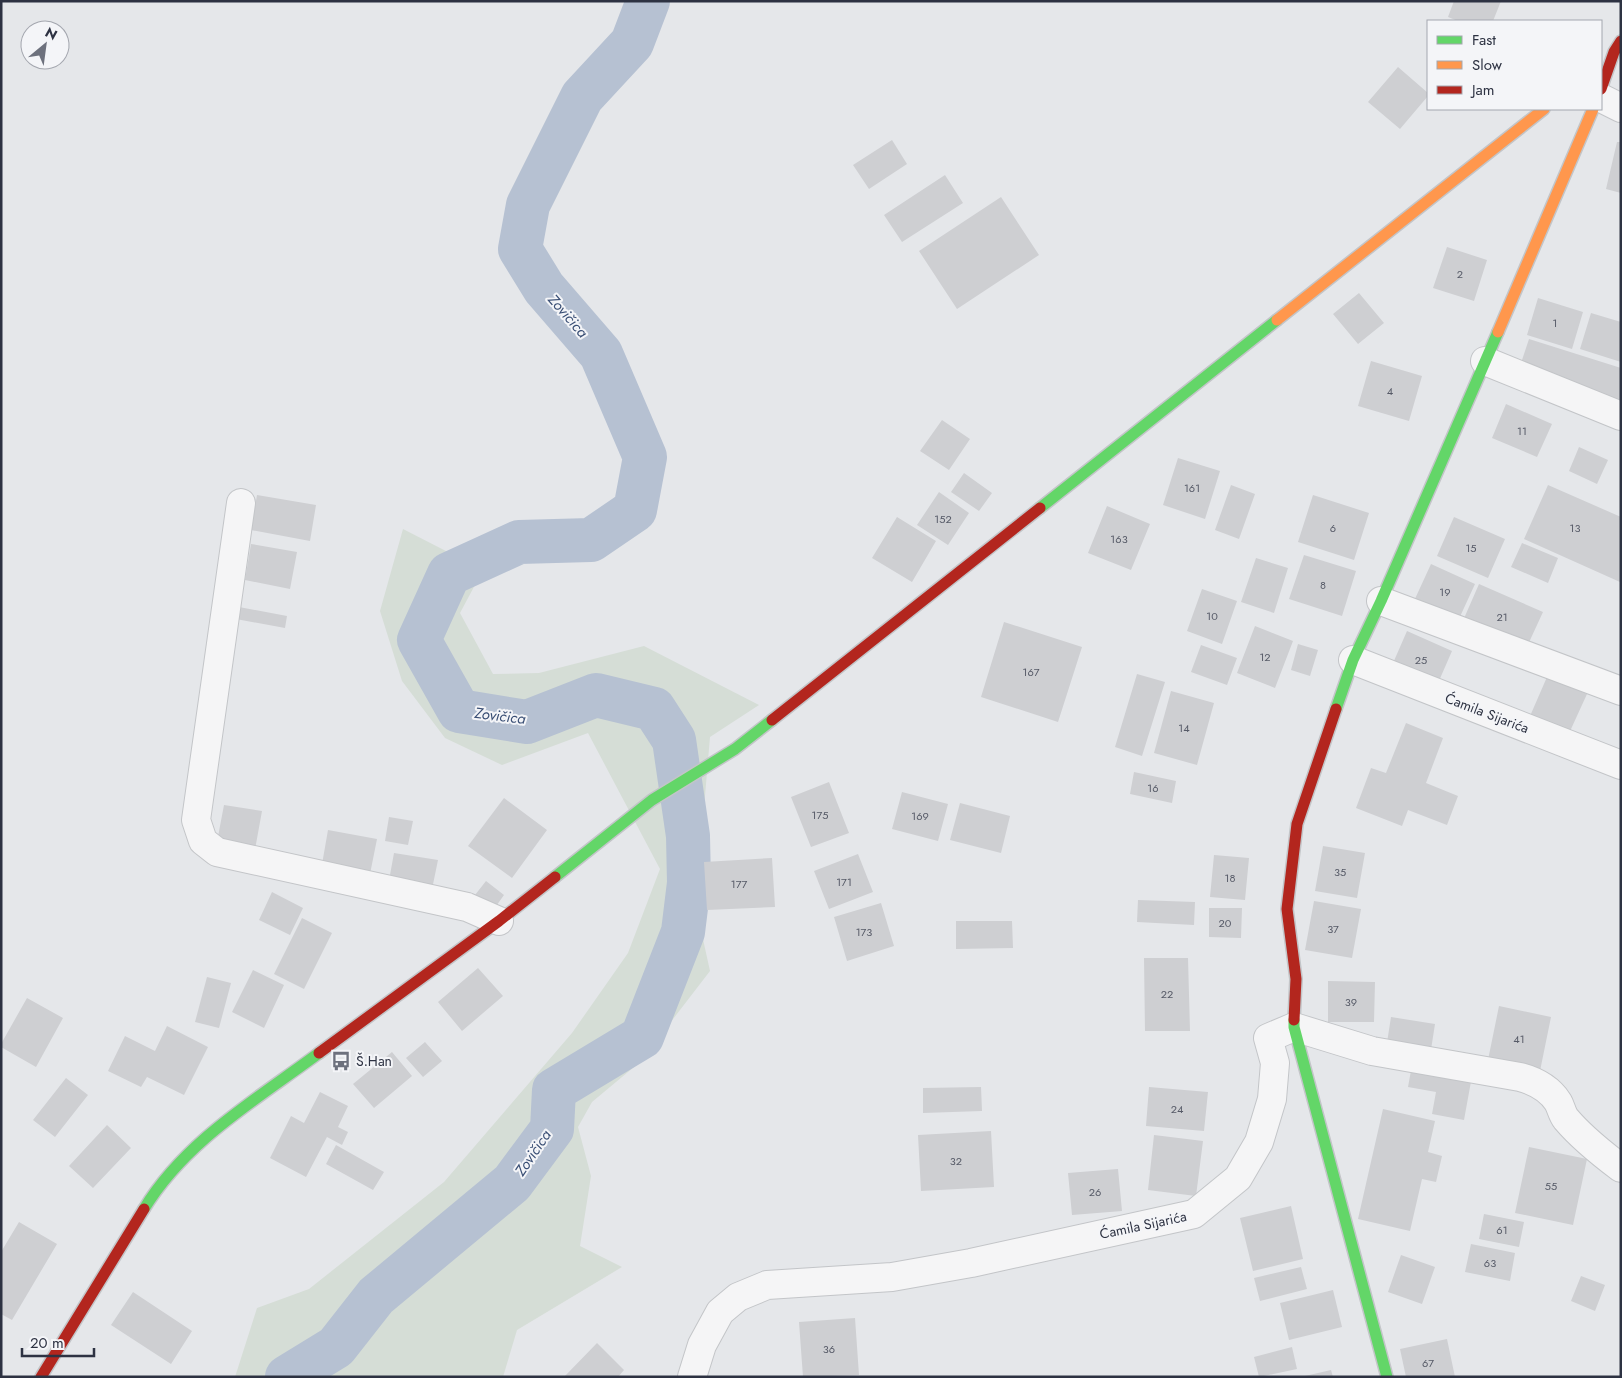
<svg xmlns="http://www.w3.org/2000/svg" width="1622" height="1378" font-family="Jost,sans-serif">
<style>
.green{fill:#d5ddd6}
.lines{fill:none;stroke-linecap:round;stroke-linejoin:round}
.river{stroke:#b6c1d2;stroke-width:44}
.building{fill:#cecfd2}
.street-casing{stroke:#c3c5c8;stroke-width:30}
.fast-casing{stroke:#c3c5c8;stroke-width:14}
.slow-casing{stroke:#c3c5c8;stroke-width:14}
.jam-casing{stroke:#c3c5c8;stroke-width:14}
.street{stroke:#f5f5f6;stroke-width:28}
.fast{stroke:#63d668;stroke-width:11}
.slow{stroke:#ff974d;stroke-width:11}
.jam{stroke:#b3261e;stroke-width:11}
.labels{text-anchor:middle;dominant-baseline:central;stroke-width:4;stroke-linejoin:round;paint-order:stroke}
.number-label{font-size:11px;fill:#565a67}
.street-label{font-size:14px;fill:#2d3242;stroke:#f4f5f8}
.poi-label{font-size:14px;fill:#2d3242;stroke:#f4f5f8;text-anchor:start}
.water-label{font-size:15px;font-style:italic;fill:#394e74;stroke:#f4f5f8}
</style>
<rect width="100%" height="100%" fill="#e5e7ea"/>
<path class="green" d="M403,529L483,570L460,613L493,674L539,673L644,646L759,705L710,737L705,796L697,849L699,921L710,971L640,1062L592,1102L578,1127L591,1176L580,1246L622,1267L517,1330L503,1377H235L257,1308L309,1289L444,1182L572,1033L628,953L660,869L588,733L502,765L445,738L402,681L380,611Z"/>
<g class="lines">
<path class="river" d="M287,1377L336,1347L376,1296L512,1183L552,1129L554,1090L642,1037L683,932L689,883L688,836L674,740L654,709L596,695L527,722L459,711L419,640L449,574L519,542L591,540L635,510L645,457L601,354L544,288L520,249L528,205L582,97L632,43L648,1"/>
</g>
<path class="building" d="M1454,1H1501L1493,21H1458L1448,17Z
M1398,67L1428,93V96L1400,129L1368,102Z
M892,140L907,164L869,189L853,165Z
M1617,142H1621V193L1606,189Z
M945,175L963,203L902,242L884,215Z
M1001,197L1039,255L957,309L919,251Z
M1447,247L1487,260L1474,301L1433,288Z
M1359,293L1384,323L1358,344L1333,314Z
M1538,298L1583,312L1572,349L1527,335Z
M1591,313L1621,322V362L1580,349Z
M1529,339L1621,368V400L1519,369Z
M1371,361L1422,376L1409,421L1358,406Z
M1506,404L1552,424L1537,457L1492,438Z
M942,420L970,439L949,470L920,451Z
M1579,447L1608,460L1597,484L1569,471Z
M1178,458L1220,471L1205,519L1163,505Z
M964,473L992,493L979,511L951,492Z
M1231,485L1255,494L1239,539L1215,530Z
M1548,485L1621,517L1620,582L1524,539Z
M939,492L969,513L948,545L917,525Z
M257,495L316,505L310,541L251,530Z
M1313,495L1369,513L1354,560L1298,542Z
M1107,506L1150,524L1131,570L1088,553Z
M897,517L936,541L912,582L872,558Z
M1454,517L1505,539L1488,578L1437,556Z
M1522,543L1558,558L1548,583L1511,567Z
M251,544L297,552L290,589L245,580Z
M1304,555L1356,571L1342,616L1289,599Z
M1256,558L1288,568L1274,613L1241,602Z
M1431,564L1475,584L1458,621L1414,601Z
M1479,584L1543,612L1525,651L1462,623Z
M1202,589L1237,601L1222,644L1187,631Z
M239,607L287,616L285,628L236,619Z
M1004,622L1082,647L1058,722L981,697Z
M1255,626L1293,641L1275,688L1237,673Z
M1407,631L1452,651L1435,690L1390,670Z
M1298,644L1318,650L1310,676L1291,670Z
M1201,645L1237,658L1227,685L1191,672Z
M1137,674L1165,682L1142,756L1115,747Z
M1547,677L1587,694L1566,740L1527,723Z
M1171,691L1214,703L1197,765L1154,753Z
M1406,723L1443,738L1426,783L1458,796L1447,825L1408,810L1402,826L1356,808L1371,768L1386,773Z
M1134,772L1176,781L1172,803L1130,794Z
M829,782L849,833L811,847L791,797Z
M902,792L948,804L938,841L892,829Z
M504,798L547,830L512,878L468,846Z
M960,803L1010,816L1001,853L950,840Z
M224,805L262,811L254,855L216,847Z
M389,817L413,821L408,845L385,841Z
M328,830L377,839L369,879L321,870Z
M1323,846L1365,853L1357,898L1315,891Z
M394,853L438,860L431,894L388,886Z
M858,854L873,892L829,909L814,871Z
M1214,855L1249,858L1245,900L1210,897Z
M772,858L775,907L707,910L704,862Z
M486,881L504,895L494,909L475,895Z
M272,892L303,908L290,935L259,920Z
M1138,900L1195,902L1194,925L1137,922Z
M1314,901L1361,909L1352,958L1305,950Z
M881,903L894,946L847,961L834,917Z
M1209,908H1242L1241,938L1209,937Z
M302,918L332,933L304,989L274,974Z
M956,921H1012L1013,948L956,949Z
M1144,958H1188L1190,1031H1145Z
M478,968L503,996L462,1031L438,1002Z
M253,970L284,985L264,1028L232,1012Z
M207,977L231,983L219,1028L195,1022Z
M1328,981L1375,982L1374,1022H1328Z
M27,998L63,1018L36,1067L1,1047V1044Z
M1499,1006L1551,1017L1540,1071L1488,1060Z
M1391,1017L1435,1024L1430,1056L1386,1049Z
M167,1026L208,1047L184,1095L147,1077L141,1087L108,1071L125,1036L155,1051Z
M425,1042L442,1061L423,1077L406,1058Z
M392,1052L412,1076L374,1108L353,1084Z
M1412,1065L1472,1076L1464,1120L1432,1114L1436,1092L1408,1087Z
M66,1078L88,1095L55,1137L33,1120Z
M981,1087L982,1111L923,1113V1088Z
M1149,1087L1208,1092L1204,1131L1146,1126Z
M320,1092L348,1106L338,1127L348,1132L342,1145L327,1137L306,1177L270,1158L291,1116L304,1123Z
M1383,1109L1435,1121L1428,1152L1442,1156L1436,1182L1422,1179L1410,1231L1358,1219Z
M107,1125L131,1148L93,1188L69,1166Z
M991,1131L994,1187L921,1191L918,1135Z
M1154,1135L1203,1141L1196,1196L1148,1190Z
M336,1145L384,1172L373,1190L326,1164Z
M1529,1147L1587,1159L1573,1225L1515,1213Z
M1118,1169L1122,1211L1072,1215L1068,1173Z
M1291,1206L1303,1259L1253,1271L1240,1218Z
M1484,1214L1524,1222L1519,1247L1479,1239Z
M19,1222L57,1244L12,1320L1,1314V1252Z
M1471,1244L1515,1253L1510,1281L1465,1272Z
M1401,1255L1435,1267L1422,1304L1388,1292Z
M1301,1267L1307,1289L1260,1301L1254,1278Z
M1581,1276L1605,1285L1595,1311L1571,1301Z
M1333,1290L1342,1327L1289,1340L1280,1303Z
M133,1292L192,1331L171,1364L111,1325Z
M855,1318L859,1375L803,1377L799,1322Z
M1447,1339L1455,1377H1406L1400,1349Z
M597,1343L624,1370L618,1377H564Z
M1292,1347L1297,1369L1259,1377L1254,1357Z
M1331,1370L1333,1377H1305V1376Z"/>
<g class="lines">
<defs>
<path id="street" d="M1601,98L1621,108
M1485,361L1621,416
M241,503L196,820L203,841L217,852L467,907L499,921
M1381,601L1621,691
M1353,660L1621,765
M692,1377L702,1345L720,1312L738,1297L767,1285L892,1277L971,1263L1194,1214L1238,1178L1259,1142L1272,1099L1275,1063L1268,1038L1294,1027L1372,1051L1520,1077C1535,1081 1549,1088 1558,1102C1561,1107 1562,1114 1566,1119C1582,1138 1601,1153 1621,1168"/>
<path id="fast" d="M1040,508L1277,320
M1336,709L1353,660L1381,601L1498,332
M555,877L652,800L735,749L772,720
M1294,1020V1027L1387,1377
M144,1209C185,1141 257,1099 319,1053"/>
<path id="slow" d="M1277,320L1544,109
M1498,332L1593,109"/>
<path id="jam" d="M1601,89L1614,52L1621,41
M772,720L1040,508
M1294,1020L1296,979L1287,909L1297,824L1336,709
M319,1053L499,921L555,877
M41,1377L144,1209"/>
</defs>
<use href="#street" class="street-casing"/>
<use href="#fast" class="fast-casing"/>
<use href="#slow" class="slow-casing"/>
<use href="#jam" class="jam-casing"/>
<use href="#street" class="street"/>
<use href="#fast" class="fast"/>
<use href="#slow" class="slow"/>
<use href="#jam" class="jam"/>
</g>
<defs>
<symbol id="bus-bare" viewBox="-9 -9 18 18"><path d="M-5-6H5V4H4V6H2V4H-2V6H-4V4H-5ZM-3.5-4V0h7V-4ZM-3.5 1.2v1.5H-2V1.2ZM2 1.2v1.5H3.5V1.2Z" fill="#6d717d" stroke="#f4f5f8" stroke-width="2.5" paint-order="stroke"/></symbol>
</defs>
<g fill-rule="evenodd">
<use href="#bus-bare" x="327" y="1047" width="28" height="28"/>
</g>
<g class="labels">
<g class="number-label">
<text x="1460" y="274">2</text>
<text x="1555" y="323">1</text>
<text x="1390" y="391">4</text>
<text x="1522" y="431">11</text>
<text x="1192" y="488">161</text>
<text x="943" y="519">152</text>
<text x="1333" y="528">6</text>
<text x="1575" y="528">13</text>
<text x="1119" y="539">163</text>
<text x="1471" y="548">15</text>
<text x="1323" y="585">8</text>
<text x="1445" y="592">19</text>
<text x="1212" y="616">10</text>
<text x="1502" y="617">21</text>
<text x="1265" y="657">12</text>
<text x="1421" y="660">25</text>
<text x="1031" y="672">167</text>
<text x="1184" y="728">14</text>
<text x="1153" y="788">16</text>
<text x="820" y="815">175</text>
<text x="920" y="816">169</text>
<text x="1340" y="872">35</text>
<text x="1230" y="878">18</text>
<text x="844" y="882">171</text>
<text x="739" y="884">177</text>
<text x="1225" y="923">20</text>
<text x="1333" y="929">37</text>
<text x="864" y="932">173</text>
<text x="1167" y="994">22</text>
<text x="1351" y="1002">39</text>
<text x="1519" y="1039">41</text>
<text x="1177" y="1109">24</text>
<text x="956" y="1161">32</text>
<text x="1551" y="1186">55</text>
<text x="1095" y="1192">26</text>
<text x="1502" y="1230">61</text>
<text x="1490" y="1263">63</text>
<text x="829" y="1349">36</text>
<text x="1428" y="1363">67</text>
</g>
<g class="street-label">
<text transform="translate(1487 713) rotate(21)">Ćamila Sijarića</text>
<text transform="translate(1143 1225) rotate(-12)">Ćamila Sijarića</text>
</g>
<g class="poi-label">
<text x="356" y="1061">Š.Han</text>
</g>
<g class="water-label">
<text transform="translate(568 316) rotate(49)">Zovičica</text>
<text transform="translate(500 716) rotate(7)">Zovičica</text>
<text transform="translate(533 1153) rotate(-56)">Zovičica</text>
</g>
</g>
<rect width="1622" height="1378" fill="none" stroke="#2d3242" stroke-width="5"/>
<rect x="1427" y="20" width="175" height="90" fill="#f4f5f8" stroke="#a4a7af"/>
<rect x="1437" y="36" width="25" height="8" fill="#63d668" stroke="#a4a7af"/>
<text x="1472" y="45" font-size="15" fill="#2d3242">Fast</text>
<rect x="1437" y="61" width="25" height="8" fill="#ff974d" stroke="#a4a7af"/>
<text x="1472" y="70" font-size="15" fill="#2d3242">Slow</text>
<rect x="1437" y="86" width="25" height="8" fill="#b3261e" stroke="#a4a7af"/>
<text x="1472" y="95" font-size="15" fill="#2d3242">Jam</text>
<g transform="translate(45 45) rotate(29)"><circle r="24" fill="#f4f5f8" stroke="#a4a7af"/>
<path d="M0-4L9 19L0 12L-9 19Z" fill="#6d717d"/>
<text y="-8" font-size="14" font-weight="bold" text-anchor="middle" fill="#2d3242">N</text>
</g>
<path d="M22 1348v8h72v-8" fill="none" stroke="#2d3242" stroke-width="2.5"/>
<text x="30" y="1348" font-size="15" fill="#2d3242" stroke="#f4f5f8" stroke-width="4" paint-order="stroke">20 m</text>
</svg>
